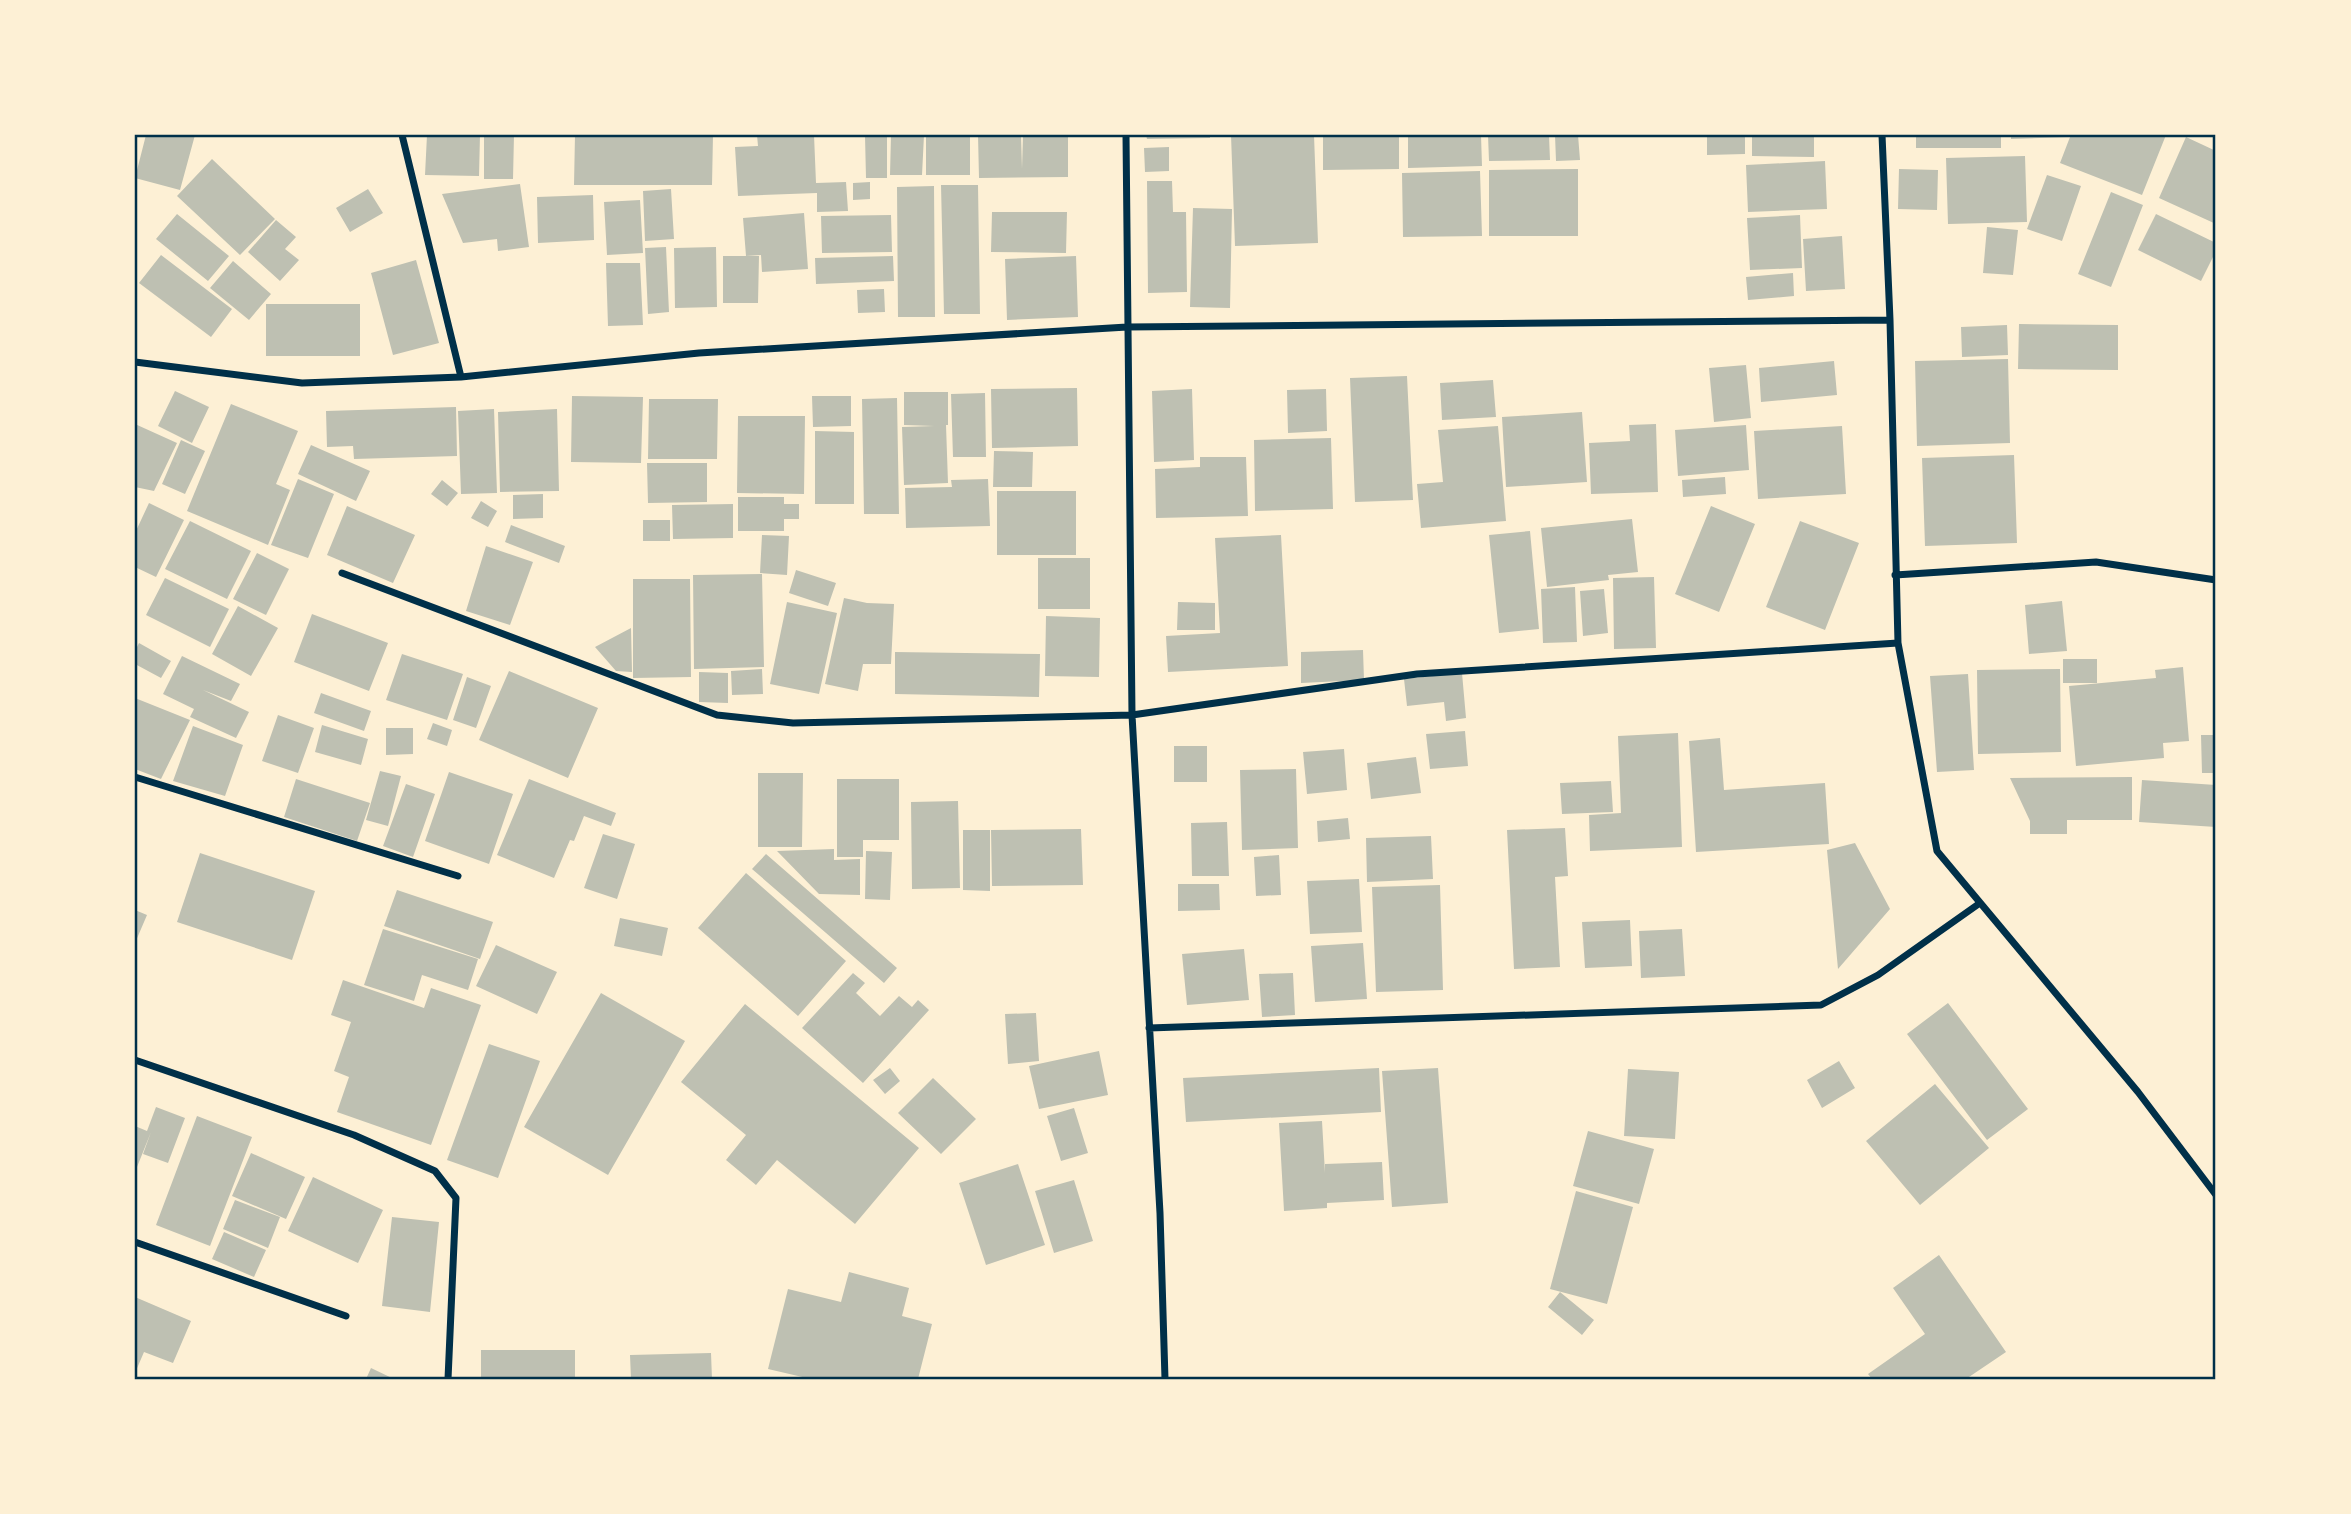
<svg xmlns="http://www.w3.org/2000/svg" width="2351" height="1514" font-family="'Playfair Display',serif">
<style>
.building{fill:#bec0b2}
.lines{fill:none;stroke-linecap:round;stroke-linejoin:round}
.minor{stroke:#003049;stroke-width:7}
.neatline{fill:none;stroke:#003049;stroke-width:2.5}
</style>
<rect width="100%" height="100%" fill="#fdf0d5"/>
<path class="building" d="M146,135H195L180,190L135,178Z
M427,135H480L479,176L425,175Z
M484,135H514L513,179H484Z
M575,135H713L712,185H574Z
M757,135H814L816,183L846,182L848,211L817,212V193L738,196L735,147L758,146Z
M891,135H924L922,175H890Z
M926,135H970V175H926Z
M978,135H1021L1022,169L1023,135H1068V177L979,178Z
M1146,135H1210V138L1147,139Z
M1231,135H1314L1318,243L1235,246Z
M1323,135H1399V169L1323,170Z
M1408,135H1481L1482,166L1408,168Z
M1488,135H1549L1550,160L1489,161Z
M1555,135H1578L1580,160L1556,161Z
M1707,135H1745V154L1707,155Z
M1752,135H1814V157L1752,156Z
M1916,135H2001V148H1916Z
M2011,135H2166L2142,195L2060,163L2070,137L2011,139Z
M865,136H887V178H866Z
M2186,137L2216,151V224L2159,198Z
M1169,147V171L1145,172L1144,148Z
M2025,156L2027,222L1948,224L1946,158Z
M212,159L275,219L240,255L177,196Z
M1825,161L1827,209L1748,212L1746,165Z
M1578,169V236H1489V170Z
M1899,169L1938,170L1937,210L1898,209Z
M1480,171L1482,236L1403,237L1402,173Z
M2047,175L2081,186L2062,241L2027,229Z
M1147,181H1172L1173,212H1186L1187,292L1148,293Z
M870,182V199L853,200V183Z
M520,184L529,247L498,251L497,239L463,243L442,194Z
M941,185H978L980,314H944Z
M934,186L935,317H898L897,187Z
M368,189L383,213L350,232L336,208Z
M671,189L674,239L645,241L643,191Z
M2111,192L2143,205L2111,287L2078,274Z
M593,195L594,240L538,243L537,197Z
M640,200L643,253L607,255L604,202Z
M1193,208L1232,209L1230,308L1190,307Z
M992,212H1067L1066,253L991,252Z
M804,213L808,269L762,272L761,255L746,256L743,218Z
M177,214L229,256L208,281L156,239Z
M2156,214L2216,243V251L2201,281L2138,250Z
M891,215L892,252L822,253L821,216Z
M1800,215L1802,268L1750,270L1747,218Z
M276,220L296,237L285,249L299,260L280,281L248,252Z
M1987,227L2018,230L2013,275L1983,273Z
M1842,236L1845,289L1806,291L1803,239Z
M666,247L669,312L648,314L645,248Z
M716,247L717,307L675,308L674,248Z
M161,255L232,309L211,337L139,283Z
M723,256H759L758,303H723Z
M893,256L894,281L816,284L815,258Z
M1076,256L1078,317L1007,320L1005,259Z
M416,260L439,343L393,355L371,273Z
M233,261L271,294L249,320L210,288Z
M606,263H640L643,325L608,326Z
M1793,273L1794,296L1748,300L1746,277Z
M884,289L885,312L858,313L857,290Z
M266,304H360V356H266Z
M2019,324L2118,325V370L2018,369Z
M2007,325L2008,355L1962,357L1961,327Z
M2008,359L2010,443L1917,446L1915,361Z
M1834,361L1837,395L1761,402L1759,368Z
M1746,365L1751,418L1714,422L1709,368Z
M1407,376L1413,500L1355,502L1350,378Z
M1493,380L1496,417L1442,420L1440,383Z
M1077,388L1078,446L992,448L991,389Z
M1192,389L1194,460L1154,462L1152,391Z
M1326,389L1327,431L1288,433L1287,390Z
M175,391L209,407L192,443L158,426Z
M904,392H948V425H946L948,483L904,485L902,427L934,426L904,425Z
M985,393L986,457H953L951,394Z
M572,396L643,397L641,463L571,462Z
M812,396H851V426L813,427Z
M897,398L899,514H864L862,399Z
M649,399H718L717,459H648Z
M231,404L298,431L276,484L290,490L268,545L187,511Z
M456,407L457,456L354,459L353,446L327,447L326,411Z
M494,409L497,493L461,494L458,411Z
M557,409L559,491L500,492L498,412Z
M1582,412L1587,482L1506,487L1502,417Z
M738,416H805L804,494L737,493Z
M135,424L177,443L154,491L135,487Z
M1656,424L1658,492L1591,494L1589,443L1630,441L1629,425Z
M1746,425L1749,470L1678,476L1675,430Z
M1498,426L1506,521L1421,528L1417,484L1443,482L1438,430Z
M1842,426L1846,494L1758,499L1754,431Z
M815,431L854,432V504H815Z
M1331,438L1333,509L1255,511L1254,440Z
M181,440L205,451L185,494L162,484Z
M311,445L370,471L356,501L298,474Z
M994,451L1033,452L1032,487H993Z
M2014,455L2017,543L1925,546L1922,458Z
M1200,457H1246L1248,516L1156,518L1155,469L1200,467Z
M647,463H707V502L648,503Z
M1725,477L1726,494L1683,497L1682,480Z
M298,479L334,494L308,558L271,545Z
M988,479L990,526L906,528L905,488L952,487L951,480Z
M442,480L458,493L447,506L431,494Z
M997,491H1076V555H997Z
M543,494V518L513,519V495Z
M738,497H784V504H799V519H784V531H738Z
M481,501L497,511L488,527L471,518Z
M149,503L184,520L156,577L135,567V533Z
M733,504V538L673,539L672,505Z
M347,506L415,535L393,583L327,555Z
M1711,506L1755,524L1719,612L1675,594Z
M1632,519L1638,572L1608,575L1609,580L1547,587L1541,528Z
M643,520H670V541H643Z
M190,521L251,551L227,599L165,569Z
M1800,521L1859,543L1825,630L1766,607Z
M511,525L565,546L559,563L505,542Z
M1530,531L1539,629L1499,633L1489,535Z
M762,535L789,536L787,575L760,573Z
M1281,535L1288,666L1168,672L1166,636L1220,633L1215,538Z
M486,546L533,562L510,625L466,611Z
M257,553L289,569L266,615L233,599Z
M1038,558H1090V609H1038Z
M796,570L836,583L828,606L789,593Z
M762,574L764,667L694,669L693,575Z
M1654,577L1656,648L1614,649L1613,578Z
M165,578L229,609L210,647L146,615Z
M633,579H690L691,677L633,678Z
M1575,587L1577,642L1543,643L1541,589Z
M1604,589L1608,633L1583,636L1580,591Z
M844,598L867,603L894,604L891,664H863L858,691L825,684Z
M2062,601L2067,651L2029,654L2025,605Z
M787,602L837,613L819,694L770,684Z
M1178,602L1215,603V630H1177Z
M238,606L278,628L251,676L212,654Z
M312,614L388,643L369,691L294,662Z
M1046,616L1100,618L1099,677L1045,676Z
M631,628L632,672L616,671L595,647Z
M139,643L171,661L161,678L135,664V651Z
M1363,650L1364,680L1301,683V652Z
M895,652L1040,654L1039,697L895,694Z
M402,654L463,674L447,720L386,700Z
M182,656L240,684L231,701L203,690L249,712L236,738L190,717L194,709L163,694Z
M2063,659H2097V683H2063Z
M2183,667L2189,741L2163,743L2164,758L2076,766L2069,686L2156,678L2155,670Z
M762,669L763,694L732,695L731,671Z
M2060,669L2061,752L1978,754L1977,670Z
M509,671L598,708L568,778L479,740Z
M699,672L728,673V703L699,702Z
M1462,673L1466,718L1446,721L1444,702L1407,706L1404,679Z
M1968,674L1974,770L1937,772L1930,676Z
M467,677L491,686L476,728L453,720Z
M321,693L371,711L364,731L314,713Z
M135,698L190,720L161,779L135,769Z
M278,715L314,728L298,773L262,761Z
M433,723L452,730L447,746L427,739Z
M322,725L368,739L361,765L315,752Z
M193,726L243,745L225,796L173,781Z
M386,728H413V754L386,755Z
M1465,731L1468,766L1430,769L1426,734Z
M1678,733L1682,847L1590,851L1589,815L1621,813L1618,736Z
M2201,735H2216V773H2202Z
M1720,738L1724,790L1825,783L1829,844L1696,852L1689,741Z
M1174,746H1207V782H1174Z
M1344,749L1347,790L1307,794L1303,752Z
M1416,757L1421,793L1371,799L1367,763Z
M1296,769L1298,848L1242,850L1240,770Z
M380,771L401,776L388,826L366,820Z
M449,772L513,794L489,864L425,841Z
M758,773H803L802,847H758Z
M2132,777V820H2067V834H2030V821L2010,778Z
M296,779L370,803L357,841L284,817Z
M529,779L616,813L611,826L584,816L574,841L570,840L554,878L497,855Z
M837,779H899V840H863V857H837Z
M2142,780L2216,785V827L2139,822Z
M1611,781L1613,812L1562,814L1560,783Z
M406,784L435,794L413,857L383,846Z
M958,801L960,888L912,889L911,802Z
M1348,818L1350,839L1318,842L1317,821Z
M1227,822L1229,876H1192L1191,823Z
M1565,828L1568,876L1555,877L1560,967L1514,969L1507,830Z
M1081,829L1083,885L992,886L991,830Z
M963,830H990V891L963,890Z
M603,834L635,844L617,899L584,888Z
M1431,836L1433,879L1367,882L1366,838Z
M1855,843L1890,909L1838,969L1827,850Z
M834,849V860L860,859V895L819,894L777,851Z
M866,851L892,852L890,900L865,899Z
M200,853L315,891L292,960L177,922Z
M766,854L897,968L884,983L752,869Z
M1279,855L1281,895L1256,896L1254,857Z
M746,873L846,961L798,1016L698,928Z
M1359,879L1362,932L1310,934L1307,881Z
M1178,884H1219L1220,910L1178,911Z
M1440,885L1443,990L1376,992L1372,887Z
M397,890L493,922L480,959L384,926Z
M135,910L147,915L135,943Z
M620,918L668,928L662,956L614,946Z
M1630,920L1632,966L1585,968L1582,922Z
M383,929L478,959L468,990L422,975L414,1001L364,985Z
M1682,929L1685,976L1641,978L1639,931Z
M1363,943L1367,999L1315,1002L1311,946Z
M496,945L557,972L537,1014L476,986Z
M1244,949L1249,1000L1187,1005L1182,954Z
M853,973L865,983L856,993L880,1016L899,996L912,1007L918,1000L929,1010L863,1083L802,1028Z
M1293,973L1295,1015L1262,1017L1259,974Z
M343,980L424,1008L431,988L481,1005L431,1145L337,1112L349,1077L334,1071L351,1022L331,1015Z
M601,993L685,1041L608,1175L524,1127Z
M1948,1003L2028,1109L1987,1140L1907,1034Z
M745,1004L919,1148L855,1224L777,1160L756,1185L726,1160L746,1135L681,1082Z
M1036,1013L1039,1061L1008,1064L1005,1014Z
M489,1044L540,1061L498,1178L447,1160Z
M1099,1051L1108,1095L1039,1109L1029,1066Z
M1839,1061L1855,1088L1822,1108L1807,1080Z
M890,1068L900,1081L885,1094L873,1080Z
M1379,1068L1381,1112L1186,1122L1183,1078Z
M1438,1068L1448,1203L1392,1207L1382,1071Z
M1628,1069L1679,1072L1675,1139L1624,1136Z
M933,1078L976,1119L941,1154L898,1113Z
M1935,1084L1989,1148L1920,1205L1866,1141Z
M156,1107L185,1118L168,1163L143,1154L151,1132L135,1172V1126L147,1131Z
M1074,1108L1088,1153L1061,1161L1047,1116Z
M197,1116L252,1137L210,1246L156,1225Z
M1322,1121L1325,1173V1164L1382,1162L1384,1200L1327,1203V1208L1284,1211L1279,1123Z
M1588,1131L1654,1149L1639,1204L1573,1186Z
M251,1153L305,1177L286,1219L232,1196Z
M1018,1164L1045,1245L986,1265L959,1183Z
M313,1177L383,1210L358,1263L288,1231Z
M1074,1180L1093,1241L1054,1253L1035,1191Z
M1576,1191L1633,1207L1607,1304L1550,1289Z
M235,1200L280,1217L268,1248L223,1229Z
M392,1217L439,1222L430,1312L382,1306Z
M224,1232L266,1250L254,1277L212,1259Z
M1939,1255L2006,1352L1966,1379H1872L1868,1374L1925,1334L1893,1288Z
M849,1272L909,1288L902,1316L932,1324L918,1379H811L768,1369L788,1289L841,1302Z
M1560,1292L1594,1320L1582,1335L1548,1307Z
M135,1297L191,1321L173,1363L144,1352L135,1373Z
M481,1350H575V1379H481Z
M711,1353L712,1379H631L630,1355Z
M371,1368L394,1379H366Z"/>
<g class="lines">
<path class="minor" d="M402,135L461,377
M1126,135L1132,715L1160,1213L1165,1379
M1882,135L1890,320L1898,643L1937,851L2138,1092L2216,1195
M135,362L302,383L461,377L699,353L1127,327L1890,320
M342,573L717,715L793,723L1132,715L1417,674L1898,643
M1895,575L2096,562L2216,580
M135,777L458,876
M1149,1028L1821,1005L1878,975L1980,903
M135,1060L354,1135L435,1171L456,1198L448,1379
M135,1242L346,1316"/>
</g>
<rect width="2351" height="1514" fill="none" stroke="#fdf0d5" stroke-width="273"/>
<rect x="136" y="136" width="2078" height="1242" class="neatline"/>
</svg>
